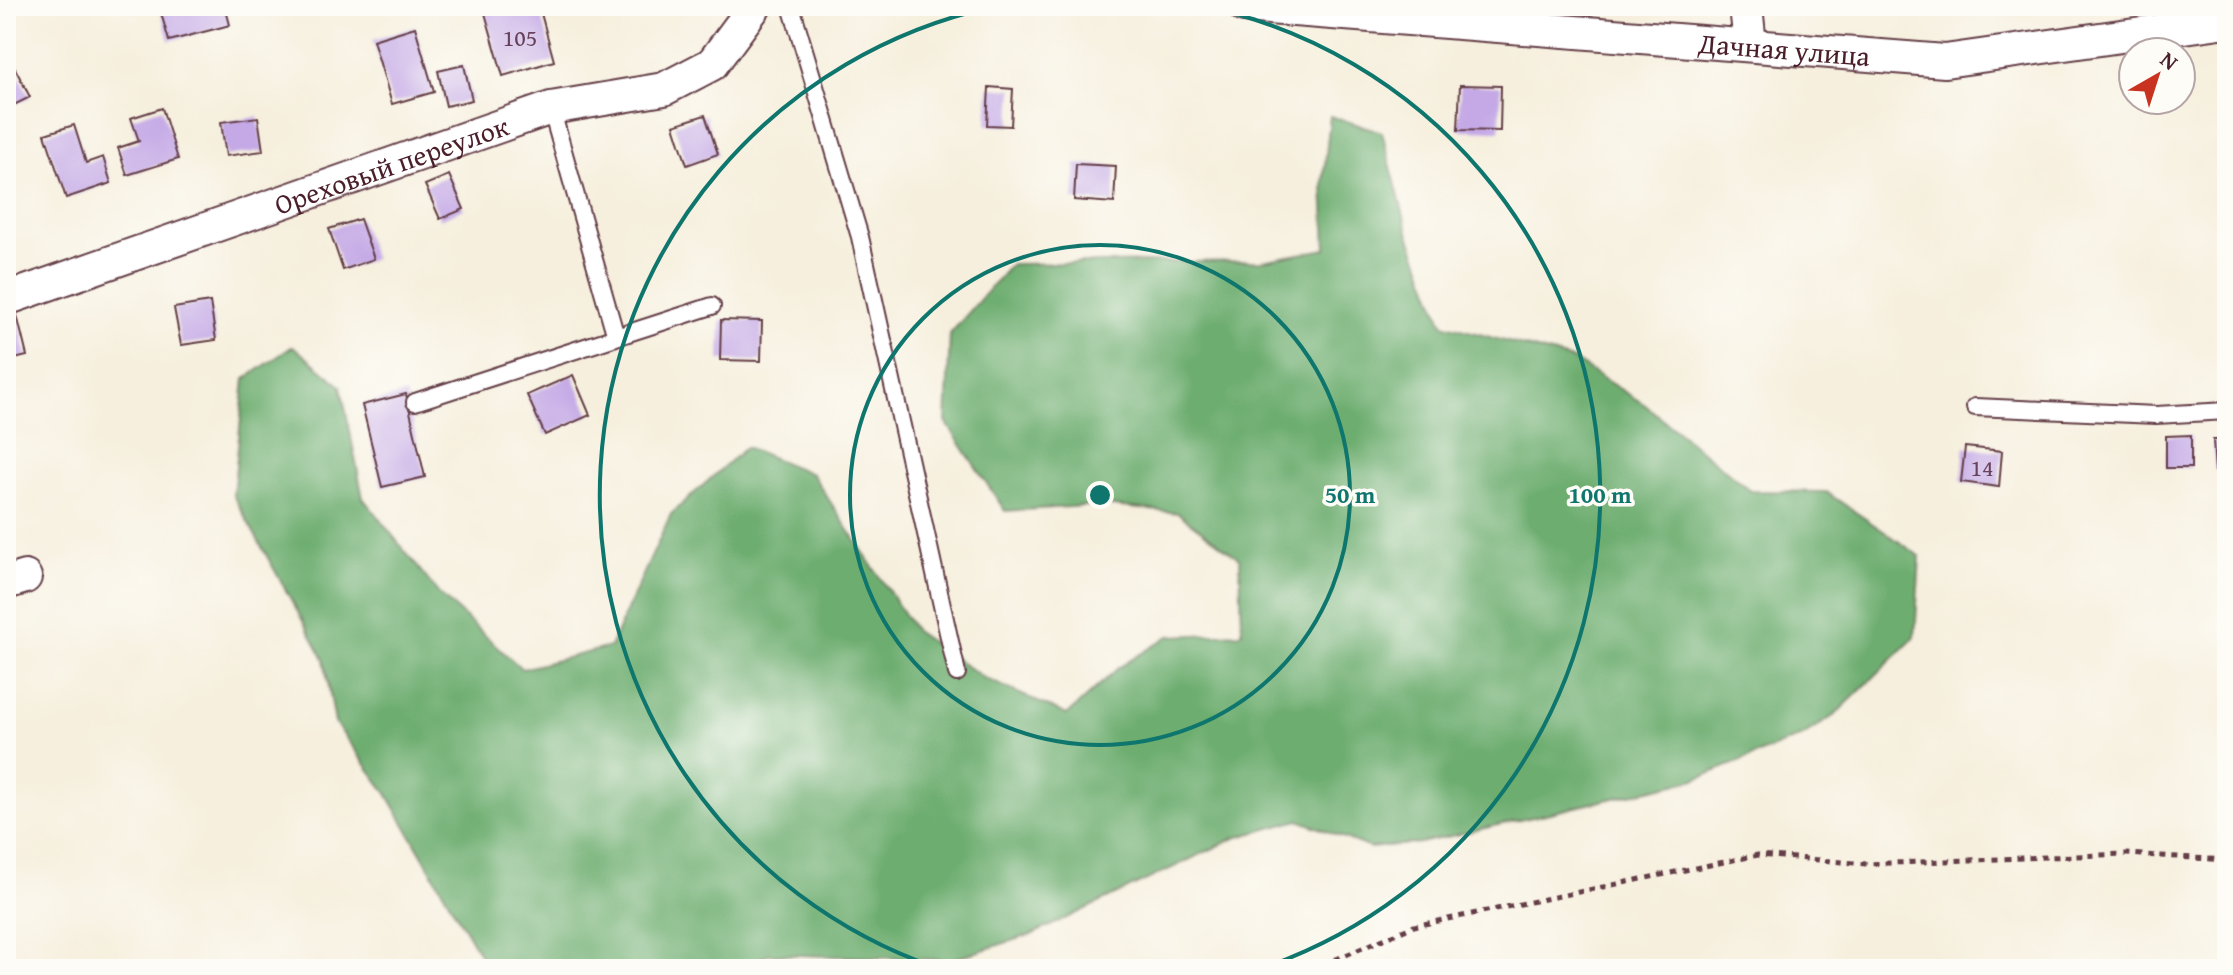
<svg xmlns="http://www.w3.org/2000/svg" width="2233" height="975" font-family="'Gentium Book Plus',serif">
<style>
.forest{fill:#6dad70;stroke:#5c664e;stroke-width:2}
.building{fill:#c4a9e6}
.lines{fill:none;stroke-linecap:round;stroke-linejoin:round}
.service-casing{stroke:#643e46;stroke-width:20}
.minor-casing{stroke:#643e46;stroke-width:36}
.path{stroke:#643e46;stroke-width:5;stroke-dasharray:6 6;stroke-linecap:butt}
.service{stroke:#fff;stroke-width:16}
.minor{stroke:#fff;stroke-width:32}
.ring{fill:none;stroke:#0f766e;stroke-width:4}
.labels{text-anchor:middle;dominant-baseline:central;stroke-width:7;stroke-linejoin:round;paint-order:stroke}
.number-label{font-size:24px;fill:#68425a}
.street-label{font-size:28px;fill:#4a1f2b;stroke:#fdfcf7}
.centre{fill:#0f766e;stroke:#fdfcf7;stroke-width:4}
.ring-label{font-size:24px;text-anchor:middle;font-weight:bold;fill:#0f766e;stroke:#fdfcf7;stroke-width:7;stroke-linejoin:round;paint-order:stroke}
</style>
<rect width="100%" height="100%" fill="#fdfcf7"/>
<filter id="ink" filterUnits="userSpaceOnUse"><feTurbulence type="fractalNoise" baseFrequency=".0125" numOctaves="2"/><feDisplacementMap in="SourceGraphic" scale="16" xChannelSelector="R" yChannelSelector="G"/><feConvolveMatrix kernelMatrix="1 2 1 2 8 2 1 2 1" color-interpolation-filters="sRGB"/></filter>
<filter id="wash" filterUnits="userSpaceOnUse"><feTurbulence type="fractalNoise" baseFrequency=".006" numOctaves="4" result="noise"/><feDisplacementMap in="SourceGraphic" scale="32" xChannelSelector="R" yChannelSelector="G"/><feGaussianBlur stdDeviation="1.8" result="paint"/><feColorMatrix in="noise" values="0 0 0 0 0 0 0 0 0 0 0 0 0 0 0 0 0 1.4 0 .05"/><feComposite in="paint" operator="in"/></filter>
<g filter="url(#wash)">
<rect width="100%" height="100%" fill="#f6efdd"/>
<path class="forest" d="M1330,116L1382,132L1408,232L1443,324L1573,360L1644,404L1751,491L1826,492L1920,556L1915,637L1835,715L1803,736L1696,779L1421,843L1370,848L1299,820L1235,838L1033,934L951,960L768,954L743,969H505L482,959L386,792L335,723L324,659L233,495L245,379L293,346L341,386L363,498L439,594L522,669L610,647L671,514L746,447L812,474L915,631L984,678L1067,715L1118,668L1169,636L1242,633L1240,559L1178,513L1103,505L1005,511L946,422L950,334L1011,264L1262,261L1326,249L1323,183Z"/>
<g id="blocks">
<path class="building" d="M159,6H225L230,25L169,41Z
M511,6H539L554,61L503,76L485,13Z
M415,27L434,92L392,104L373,40Z
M6,51L30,97L6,109Z
M464,65L472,100L446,106L438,71Z
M1460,85L1501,86L1500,131L1458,130Z
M989,87L1013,89L1011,126L987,125Z
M162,108L178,159L127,175L118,148L139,141L131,118Z
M705,115L718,154L687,165L674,125Z
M258,117L263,151L226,156L221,122Z
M74,125L86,163L103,157L111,183L66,198L45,134Z
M1076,164L1116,166L1114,203L1074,200Z
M449,175L464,209L440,219L425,185Z
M360,219L374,259L343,270L329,229Z
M210,302L216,340L181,345L174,308Z
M15,307L27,356L6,361V309Z
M721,320L762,321L761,361L720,360Z
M573,375L590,415L545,435L527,395Z
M406,394L425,477L382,487L362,405Z
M2191,435V468H2166V436Z
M2213,440H2227V470L2215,471Z
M1965,447L2002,451L1999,487L1961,482Z"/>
</g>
</g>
<g filter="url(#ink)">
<use href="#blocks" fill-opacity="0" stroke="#643e46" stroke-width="2"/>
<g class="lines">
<defs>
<path id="service" d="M791,6L860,237L957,673
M551,108L616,337L712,306
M415,402L616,337
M1975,407L2156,415L2227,411"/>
<g id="minor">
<path id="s1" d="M1244,6L1945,61L2227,21"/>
<path d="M1746,6L1750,45"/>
<path id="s2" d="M6,299L551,108L664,89L712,64L755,6"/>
<path d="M6,583L25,577"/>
</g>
</defs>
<use href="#service" class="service-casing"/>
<use href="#minor" class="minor-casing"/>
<path class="path" d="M1313,969L1414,926L1758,855L1867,864L2127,854L2227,860"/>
<use href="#service" class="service"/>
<use href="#minor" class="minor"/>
</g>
</g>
<g class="ring">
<circle cx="1100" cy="495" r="250"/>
<path d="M937 968A500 500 0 0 1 992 7M1208 7A500 500 0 0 1 1263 968"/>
</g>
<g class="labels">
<g class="number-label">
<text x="520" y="37">105</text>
<text x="1982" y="467">14</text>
</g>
<g class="street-label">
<text stroke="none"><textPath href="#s1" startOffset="542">Дачная улица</textPath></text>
<text stroke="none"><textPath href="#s2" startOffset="408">Ореховый переулок</textPath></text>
</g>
</g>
<circle cx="1100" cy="495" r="12" class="centre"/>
<g class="ring-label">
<text x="1350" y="503">50 m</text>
<text x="1600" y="503">100 m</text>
</g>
<rect width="2233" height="975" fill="none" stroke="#fdfcf7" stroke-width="32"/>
<g transform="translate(2157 76) rotate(39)"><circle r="38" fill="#fdfcf7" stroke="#b5a4a5" stroke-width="2"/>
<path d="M0-6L14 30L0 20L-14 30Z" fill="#c8321e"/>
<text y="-12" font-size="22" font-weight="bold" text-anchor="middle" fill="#4a1f2b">N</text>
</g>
</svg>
